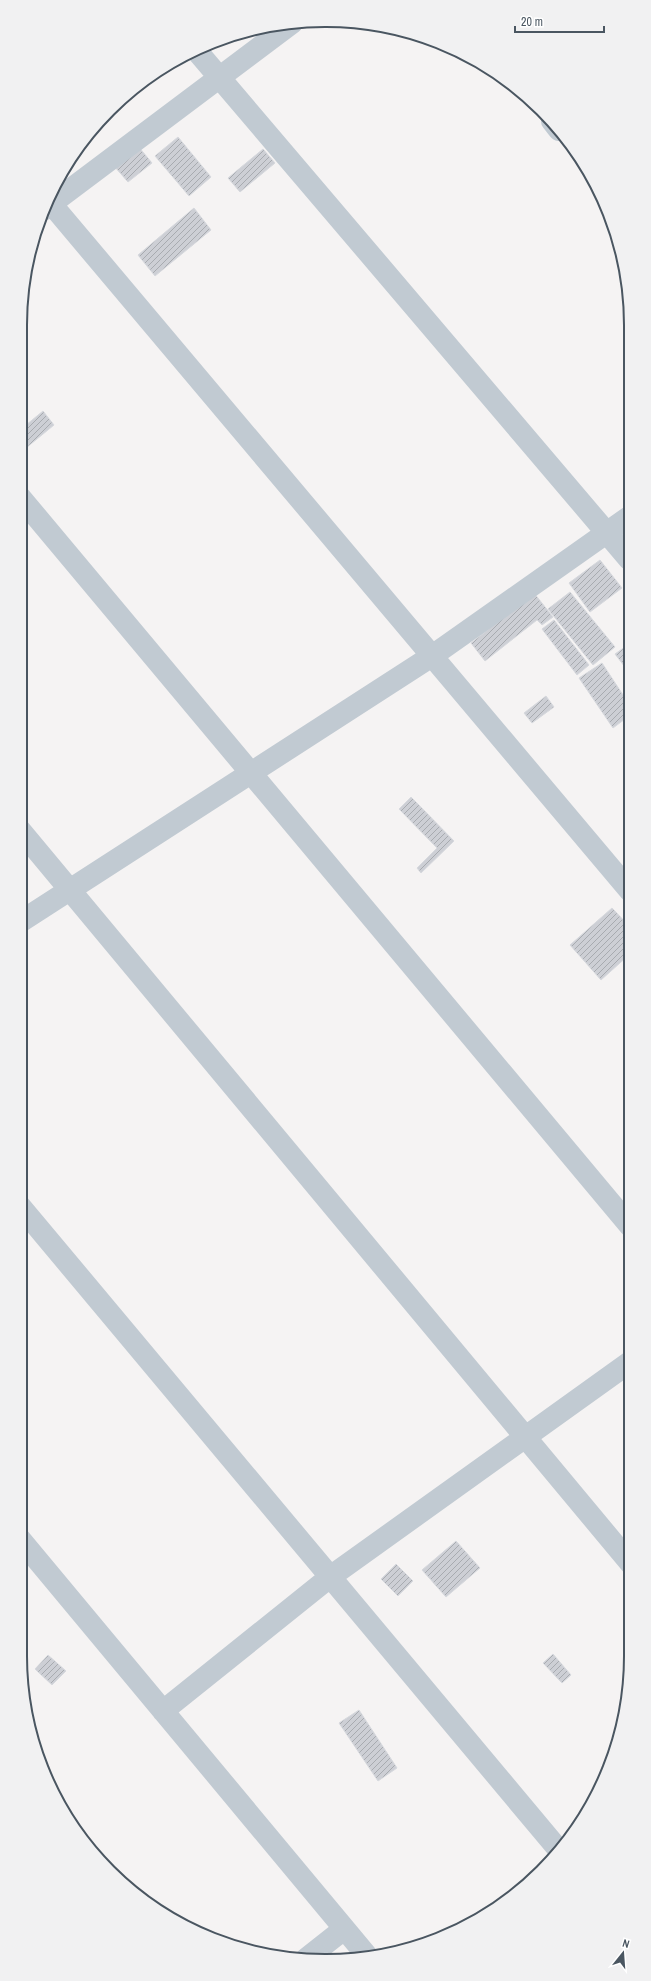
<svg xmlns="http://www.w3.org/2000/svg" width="651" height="1981" font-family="'Archivo Narrow',sans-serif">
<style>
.building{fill:url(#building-hatch);stroke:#d7d9de}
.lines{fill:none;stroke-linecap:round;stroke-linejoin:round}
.street{stroke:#c1cad2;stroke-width:22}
.rim{fill:none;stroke:#4a5661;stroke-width:2}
</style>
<defs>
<pattern id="building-hatch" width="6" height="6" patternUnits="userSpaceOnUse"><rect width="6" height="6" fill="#cdcfd5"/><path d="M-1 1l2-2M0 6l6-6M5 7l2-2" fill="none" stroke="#a8abb0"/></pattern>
</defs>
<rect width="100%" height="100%" fill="#f5f3f3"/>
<path class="building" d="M178,137L211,177L189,196L155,156Z
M138,146L152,163L128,182L114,166Z
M263,149L275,163L240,192L228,178Z
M194,208L211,230L155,276L138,255Z
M43,411L54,425L20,453V430Z
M600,560L622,588L590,612L569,583Z
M570,592L615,647L593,665L548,609Z
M534,593L553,617L542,625L537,620L485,661L471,643Z
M554,620L589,665L577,675L542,629Z
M629,644V670L628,671L615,654Z
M602,663L629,704V716L613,728L579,678Z
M546,696L554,707L532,723L524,713Z
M411,797L454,841L421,873L417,868L437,848L399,809Z
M612,908L630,927V954L601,980L570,945Z
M456,1541L480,1568L446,1597L422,1570Z
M396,1564L413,1581L398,1596L381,1579Z
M553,1654L571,1675L562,1683L543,1663Z
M48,1655L66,1671L52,1685L35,1669Z
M359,1710L397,1768L378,1781L339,1723Z"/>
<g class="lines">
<path class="street" d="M196,50L629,559
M552,121L559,130
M48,200L630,891
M43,210L292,23
M20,497L630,1226
M20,830L631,1564
M20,922L432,656L629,517
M20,1206L558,1849
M20,1539L368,1957
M163,1711L330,1577L630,1362
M306,1959L344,1929"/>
</g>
<path d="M0 0H651V1981H0ZM325 27H326A298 298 0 0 1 624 325V1656A298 298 0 0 1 326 1954H325A298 298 0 0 1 27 1656V325A298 298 0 0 1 325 27Z" fill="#f1f1f2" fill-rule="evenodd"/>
<path class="rim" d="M325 27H326A298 298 0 0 1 624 325V1656A298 298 0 0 1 326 1954H325A298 298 0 0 1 27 1656V325A298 298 0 0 1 325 27Z"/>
<g transform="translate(623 1953) rotate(17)" stroke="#ffffff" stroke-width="3" paint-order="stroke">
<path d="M0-3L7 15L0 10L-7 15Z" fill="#4a5661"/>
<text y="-6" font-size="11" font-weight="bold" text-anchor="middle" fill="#4a5661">N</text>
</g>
<path d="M515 26v6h89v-6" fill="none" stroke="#4a5661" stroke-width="2"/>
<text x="521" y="26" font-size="12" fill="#4a5661" stroke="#ffffff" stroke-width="3" paint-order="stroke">20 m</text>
</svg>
